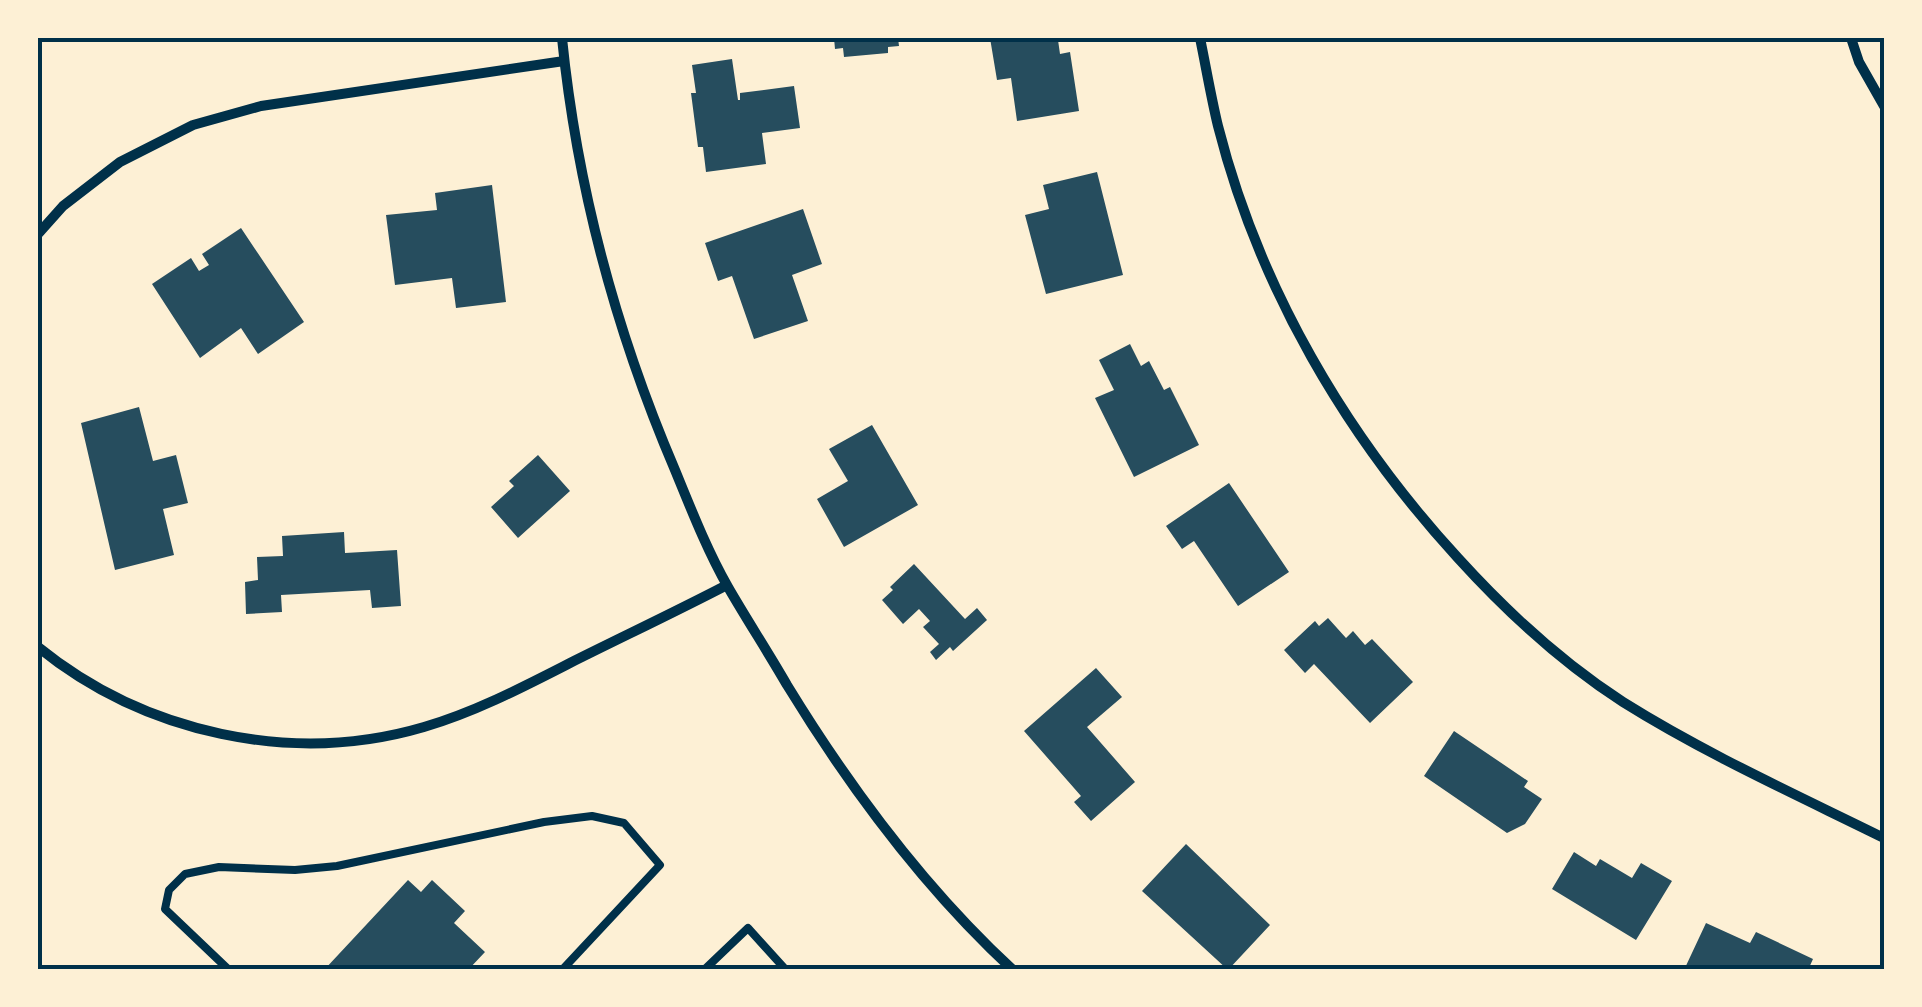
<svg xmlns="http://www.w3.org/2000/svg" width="1922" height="1007" font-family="'Libre Baskerville',serif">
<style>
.building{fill:#264d5e}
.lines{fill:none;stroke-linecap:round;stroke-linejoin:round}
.service{stroke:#003049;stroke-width:8}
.minor{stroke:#003049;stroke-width:10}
.neatline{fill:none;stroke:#003049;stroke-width:4}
</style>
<rect width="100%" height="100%" fill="#fdf0d5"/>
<path class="building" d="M834,38H898L899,46L888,47V53L844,57L843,48L835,49Z
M990,38L1058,40L1060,54L1070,52L1079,111L1017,121L1011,78L997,80Z
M732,59L738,100H740V93L794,86L800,128L762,133L766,164L706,172L703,147H698L691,93H696L692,65Z
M1097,172L1123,275L1046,294L1025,215L1049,209L1043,185Z
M492,185L506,302L456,308L452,278L395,285L386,215L437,210L435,193Z
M803,209L822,264L792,275L808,321L754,339L732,276L718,281L705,243Z
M241,228L304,322L258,354L241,328L200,358L152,284L191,258L199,271L209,265L202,254Z
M1130,344L1141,366L1149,361L1164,390L1170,387L1199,445L1134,477L1095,398L1114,390L1099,360Z
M139,407L153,461L176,455L188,503L163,509L174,555L115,570L81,423Z
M872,425L918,505L844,547L817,499L848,481L829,449Z
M538,455L570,491L518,538L491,507L514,486L509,481Z
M1229,483L1289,572L1238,606L1194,541L1182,549L1166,526Z
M344,532L345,553L397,550L401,606L372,608L370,590L281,595L282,612L246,614L245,582L258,580L257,557L283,556L282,536Z
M914,564L965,619L977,608L987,620L953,651L950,647L936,660L930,652L939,644L923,627L930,621L919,609L903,624L882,600L893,590L890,587Z
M1328,618L1346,638L1353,631L1365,645L1372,639L1413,682L1370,723L1314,664L1305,673L1284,650L1315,621L1319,626Z
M1096,668L1122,697L1087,727L1135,782L1091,821L1074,802L1081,796L1024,731Z
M1454,731L1528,781L1524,787L1542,799L1525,824L1507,833L1424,776Z
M1186,844L1270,925L1228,970L1142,891Z
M1574,852L1596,866L1600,859L1632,878L1641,863L1672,881L1636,940L1552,889Z
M408,880L421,892L432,880L465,911L454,923L485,952L468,970H324Z
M1706,923L1750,943L1756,932L1813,959L1808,970H1684Z"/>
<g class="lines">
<path class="service" d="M229,970L165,909L169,890L185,874L219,867L295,870L337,866L544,822L592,816L624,823L660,865L562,970
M704,970L748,928L786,970"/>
<path class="minor" d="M562,38C577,187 616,332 675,470C691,509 707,550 728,587C747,620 768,652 787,685C850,788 923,887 1013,970
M1200,38C1206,67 1211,97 1218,126C1259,288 1346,436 1458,558C1507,612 1561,662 1623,702C1706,754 1797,795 1884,838
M1851,38L1859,62L1884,106
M38,234L63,206L120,162L193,125L261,106L564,61
M38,647C144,733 292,766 424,727C475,712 523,687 570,663C622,637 675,612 727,585"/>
</g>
<rect width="1922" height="1007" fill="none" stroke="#fdf0d5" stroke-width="80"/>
<rect x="40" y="40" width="1842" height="927" class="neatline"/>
</svg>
